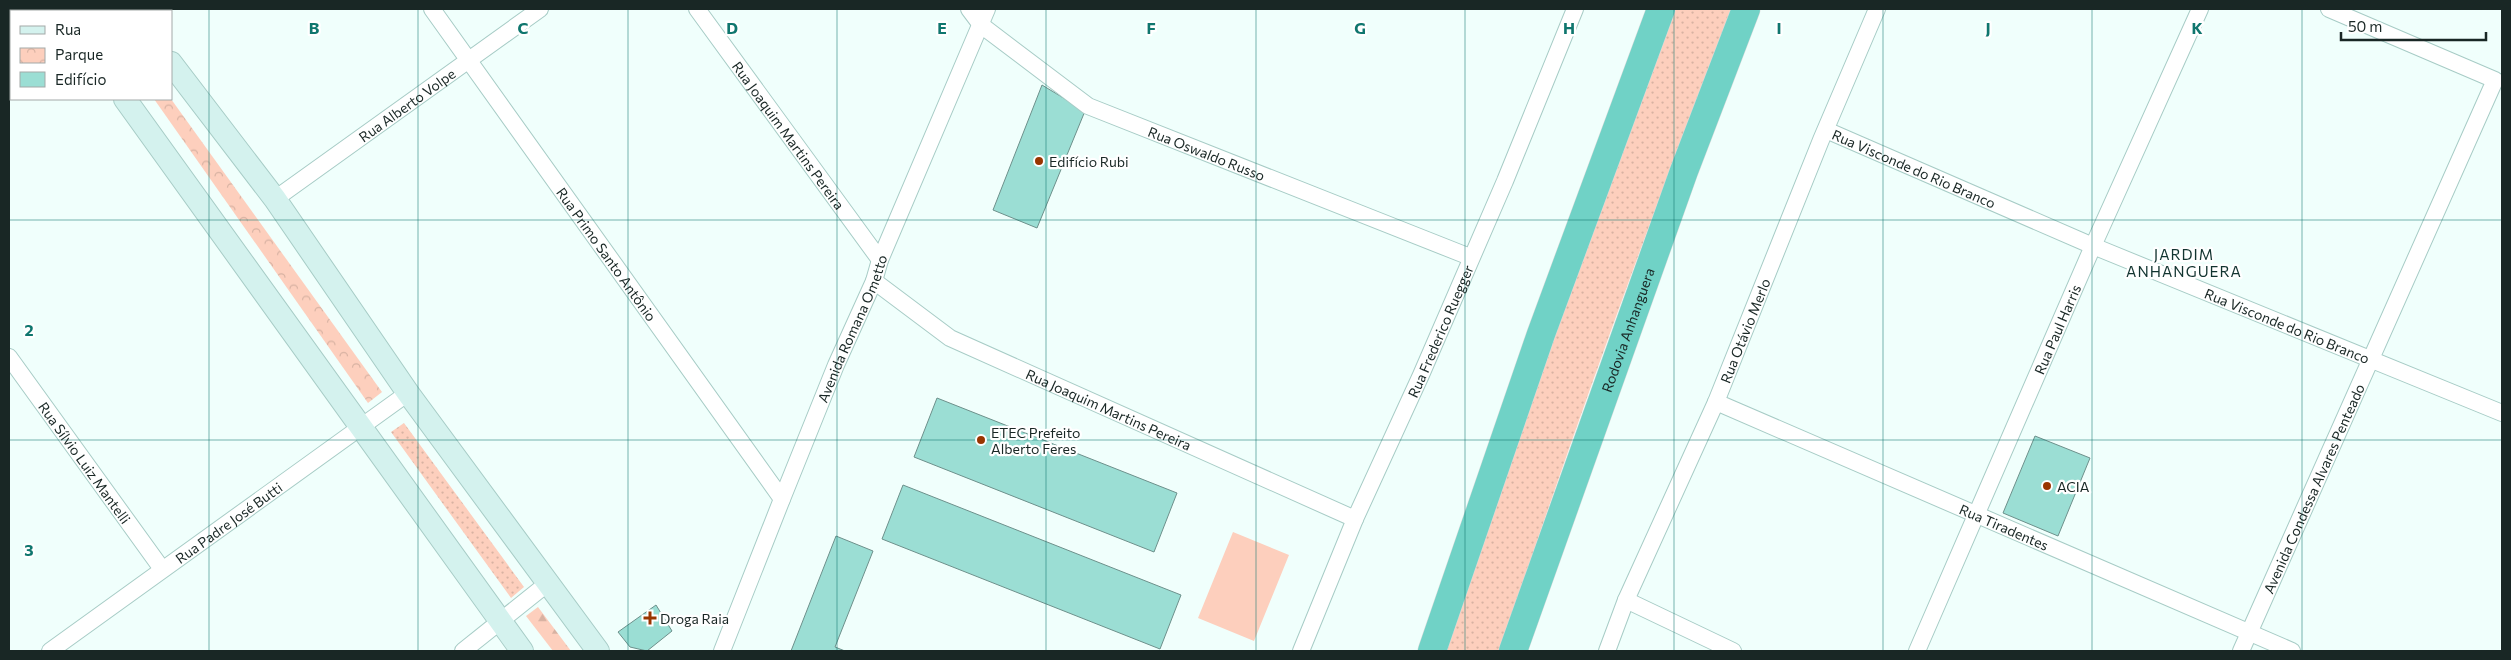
<svg xmlns="http://www.w3.org/2000/svg" width="2511" height="660" font-family="Commissioner,sans-serif">
<style>
.grass{fill:url(#grass-dots)}
.forest{fill:url(#forest-firs)}
.park{fill:url(#park-crowns)}
.garden{fill:#fdcfbd}
.building{fill:#9bded4;stroke:#6d908b}
.lines{fill:none;stroke-linecap:round;stroke-linejoin:round}
.street-casing{stroke:#a7ccc6;stroke-width:18}
.secondary-casing{stroke:#a7ccc6;stroke-width:24}
.highway-casing{stroke:#dadcdc;stroke-width:29}
.street{stroke:#fff;stroke-width:16}
.secondary{stroke:#d4f2ee;stroke-width:22}
.highway{stroke:#70d2c6;stroke-width:28}
.grid{fill:none;stroke:#0f766e;stroke-width:1;stroke-opacity:0.55}
.poi-dot{fill:#993500;stroke:#fff;stroke-width:2}
.labels{text-anchor:middle;dominant-baseline:central;stroke-width:4.5;stroke-linejoin:round;paint-order:stroke}
.street-label{font-size:14px;fill:#192725;stroke:#fff}
.poi-label{font-size:14px;fill:#192725;stroke:#fff;text-anchor:start}
.neighbourhood-label{font-size:15px;letter-spacing:1px;fill:#123430;stroke:#fff}
.grid-label{font-size:16px;text-anchor:middle;font-weight:bold;fill:#0f766e;stroke:#fff;stroke-width:4.5;stroke-linejoin:round;paint-order:stroke}
</style>
<defs>
<pattern id="grass-dots" width="8" height="8" patternUnits="userSpaceOnUse" patternTransform="scale(1.25)"><rect width="8" height="8" fill="#fdcfbd"/><path d="M2 2h.1M6 6h.1" fill="none" stroke="#d8b2a2" stroke-width="1.8" stroke-linecap="round"/></pattern>
<pattern id="forest-firs" width="22" height="20" patternUnits="userSpaceOnUse" patternTransform="scale(1.25)"><rect width="22" height="20" fill="#fdcfbd"/><path d="M5 1l3.5 6h-7zM16 11l3.5 6h-7z" fill="#d8b2a2"/></pattern>
<pattern id="park-crowns" width="20" height="18" patternUnits="userSpaceOnUse" patternTransform="scale(1.25)"><rect width="20" height="18" fill="#fdcfbd"/><path d="M2 6a3 3 0 1 1 6 0M12 15a3 3 0 1 1 6 0" fill="none" stroke="#d8b2a2"/></pattern>
</defs>
<rect width="100%" height="100%" fill="#f0fffc"/>
<path class="grass" d="M1674,9H1732C1649,220 1572,435 1500,651H1443L1632,118Z
M404,423L524,587L511,598L391,432Z"/>
<path class="forest" d="M538,607L571,651H553L526,616Z"/>
<path class="park" d="M154,99H171L382,392L368,403Z"/>
<path class="garden" d="M1233,532L1289,555L1254,641L1198,618Z"/>
<path class="building" d="M1042,85L1085,111L1037,228L993,210Z
M937,398L1177,493L1154,552L914,457Z
M2035,436L2090,458L2058,536L2003,513Z
M903,485L1181,595L1160,649L882,539Z
M836,536L873,551L835,647L845,651H791Z
M656,605L672,631L647,651L630,647L618,632Z"/>
<g class="lines">
<defs>
<g id="street">
<path id="s1" d="M432,9L782,499"/>
<path id="s2" d="M697,9L880,260"/>
<path id="s3" d="M969,9L981,25L1088,106L1470,257"/>
<path id="s4" d="M1826,130L2093,246L2502,413"/>
<path id="s5" d="M275,199L540,9"/>
<path id="s6" d="M874,281L950,338L1355,519"/>
<path id="s7" d="M9,357L162,569"/>
<path id="s8" d="M1716,402L2292,651"/>
<path d="M1626,600L1733,651"/>
<path id="s9" d="M50,651L408,393"/>
<path d="M463,651L548,583"/>
<path id="s10" d="M722,651L782,499L836,365L874,281L880,260L987,9"/>
<path id="s11" d="M1301,651L1355,519L1421,375L1505,181L1575,9"/>
<path id="s12" d="M1607,651L1626,600L1716,402L1821,140L1877,9"/>
<path id="s13" d="M1917,651L2093,246L2200,9"/>
<path id="s14" d="M2241,651L2495,80L2329,9"/>
</g>
<path id="secondary" d="M60,9L62,11
M131,9L133,11
M171,63L275,199L408,393L598,651
M125,99L522,651"/>
<g id="highway">
<path d="M1432,651L1541,334L1661,9"/>
<path id="s15" d="M1513,651L1684,171L1746,9"/>
</g>
</defs>
<use href="#street" class="street-casing"/>
<use href="#secondary" class="secondary-casing"/>
<use href="#highway" class="highway-casing"/>
<use href="#street" class="street"/>
<use href="#secondary" class="secondary"/>
<use href="#highway" class="highway"/>
</g>
<path class="grid" d="M209,9V651M418,9V651M628,9V651M837,9V651M1046,9V651M1256,9V651M1465,9V651M1674,9V651M1883,9V651M2092,9V651M2302,9V651M9,220H2502M9,440H2502"/>
<g class="poi-dot">
<circle cx="1039" cy="161" r="5"/>
<circle cx="981" cy="440" r="5"/>
<circle cx="2047" cy="486" r="5"/>
<path d="M647.5 610.5h5v5h5v5h-5v5h-5v-5h-5v-5h5z"/>
</g>
<g class="labels">
<g class="street-label">
<text stroke="none"><textPath href="#s5" startOffset="162">Rua Alberto Volpe</textPath></text>
<text stroke="none"><textPath href="#s2" startOffset="156">Rua Joaquim Martins Pereira</textPath></text>
<text stroke="none"><textPath href="#s3" startOffset="282">Rua Oswaldo Russo</textPath></text>
<text stroke="none"><textPath href="#s4" startOffset="96">Rua Visconde do Rio Branco</textPath></text>
<text stroke="none"><textPath href="#s1" startOffset="301">Rua Primo Santo Antônio</textPath></text>
<text stroke="none"><textPath href="#s4" startOffset="501">Rua Visconde do Rio Branco</textPath></text>
<text stroke="none"><textPath href="#s10" startOffset="348">Avenida Romana Ometto</textPath></text>
<text stroke="none"><textPath href="#s15" startOffset="341">Rodovia Anhanguera</textPath></text>
<text stroke="none"><textPath href="#s13" startOffset="351">Rua Paul Harris</textPath></text>
<text stroke="none"><textPath href="#s11" startOffset="349">Rua Frederico Ruegger</textPath></text>
<text stroke="none"><textPath href="#s12" startOffset="349">Rua Otávio Merlo</textPath></text>
<text stroke="none"><textPath href="#s6" startOffset="269">Rua Joaquim Martins Pereira</textPath></text>
<text stroke="none"><textPath href="#s7" startOffset="130">Rua Sílvio Luiz Mantelli</textPath></text>
<text stroke="none"><textPath href="#s14" startOffset="178">Avenida Condessa Alvares Penteado</textPath></text>
<text stroke="none"><textPath href="#s9" startOffset="220">Rua Padre José Butti</textPath></text>
<text stroke="none"><textPath href="#s8" startOffset="314">Rua Tiradentes</textPath></text>
</g>
<g class="poi-label">
<text x="1049" y="161">Edifício Rubi</text>
<text x="991" y="432">ETEC Prefeito<tspan x="991" dy="16">Alberto Feres</tspan></text>
<text x="2057" y="486">ACIA</text>
<text x="660" y="618">Droga Raia</text>
</g>
<g class="neighbourhood-label">
<text x="2184" y="254">JARDIM<tspan x="2184" dy="17">ANHANGUERA</tspan></text>
</g>
</g>
<g class="grid-label">
<text x="314" y="34">B</text>
<text x="523" y="34">C</text>
<text x="732" y="34">D</text>
<text x="942" y="34">E</text>
<text x="1151" y="34">F</text>
<text x="1360" y="34">G</text>
<text x="1569" y="34">H</text>
<text x="1779" y="34">I</text>
<text x="1988" y="34">J</text>
<text x="2197" y="34">K</text>
<text x="29" y="336">2</text>
<text x="29" y="556">3</text>
</g>
<rect width="2511" height="660" fill="none" stroke="#192725" stroke-width="20"/>
<rect x="10" y="10" width="162" height="90" fill="#ffffff" stroke="#a3a9a8"/>
<rect x="20" y="26" width="25" height="8" fill="#d4f2ee" stroke="#a3a9a8"/>
<text x="55" y="35" font-size="15" fill="#192725">Rua</text>
<rect x="20" y="48" width="25" height="15" fill="url(#park-crowns)" stroke="#a3a9a8"/>
<text x="55" y="60" font-size="15" fill="#192725">Parque</text>
<rect x="20" y="72" width="25" height="15" fill="#9bded4" stroke="#a3a9a8"/>
<text x="55" y="85" font-size="15" fill="#192725">Edifício</text>
<path d="M2341 32v8h145v-8" fill="none" stroke="#192725" stroke-width="2.5"/>
<text x="2348" y="32" font-size="15" fill="#192725" stroke="#ffffff" stroke-width="4" paint-order="stroke">50 m</text>
</svg>
